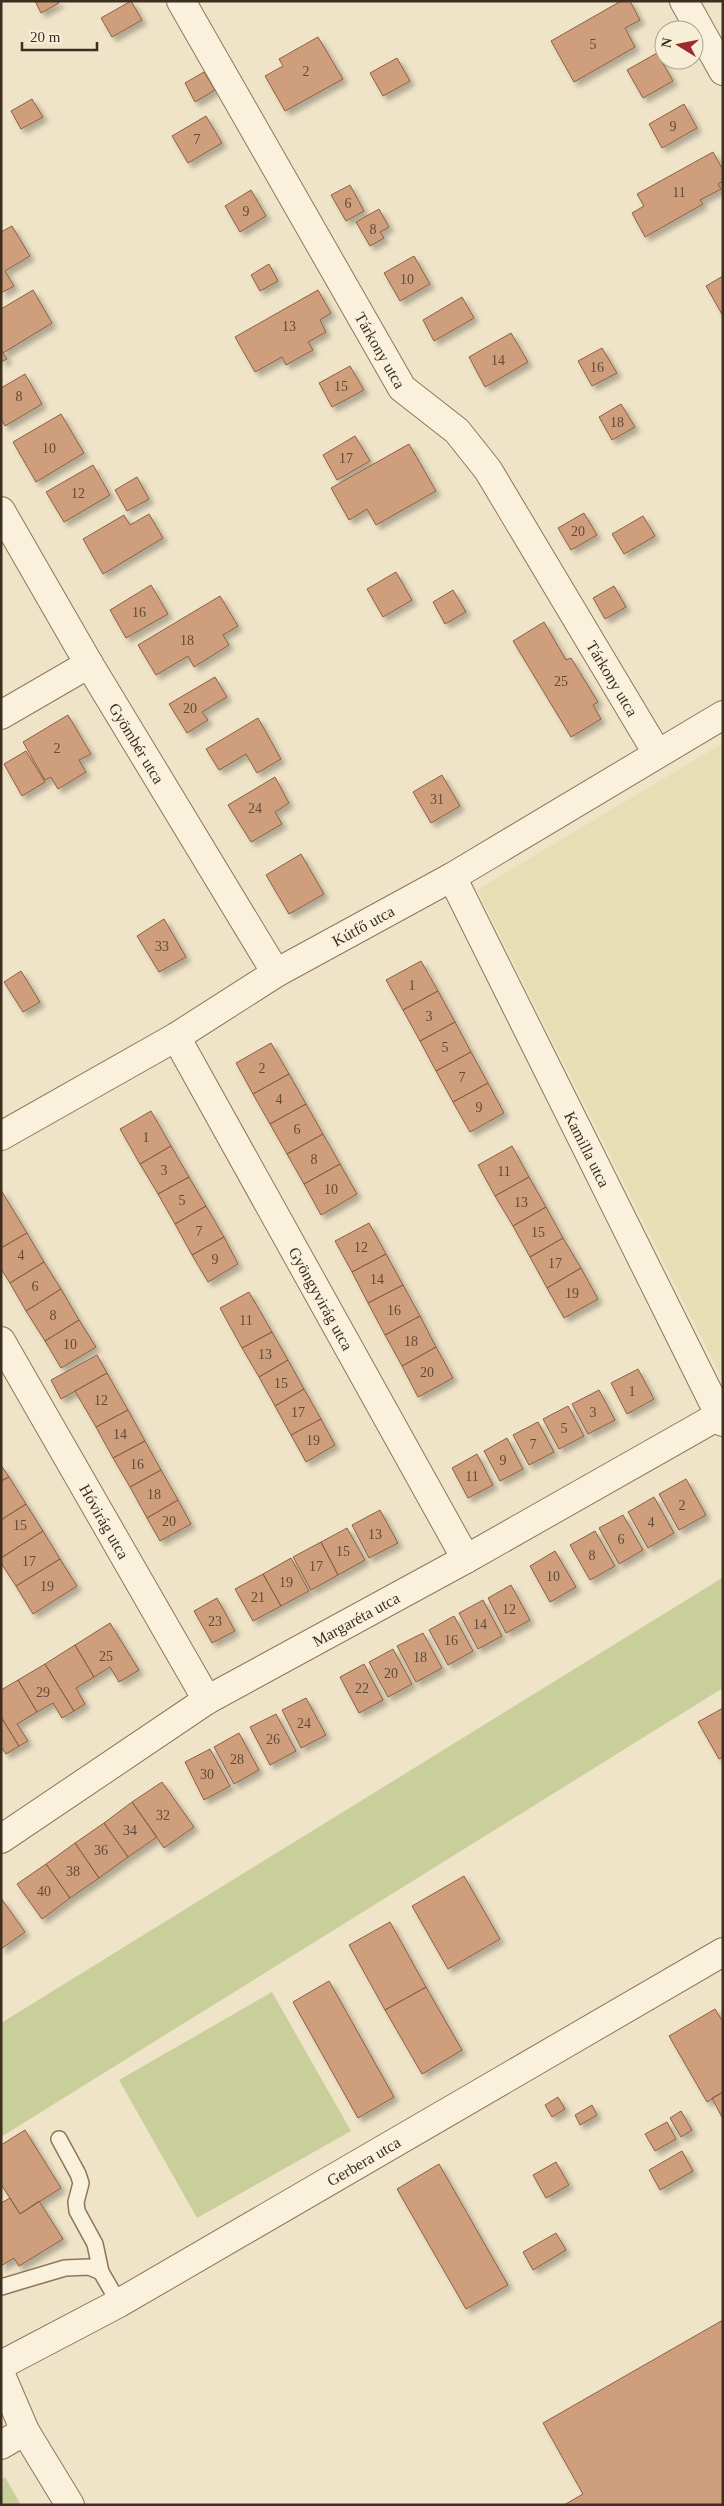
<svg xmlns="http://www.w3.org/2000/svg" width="724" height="2506" font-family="'Times New Roman',serif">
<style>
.farmland{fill:#e6deb5}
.green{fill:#c9cf9b}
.building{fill:#cf9f7d;stroke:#8d5f41;filter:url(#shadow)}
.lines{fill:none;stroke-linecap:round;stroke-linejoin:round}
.lane-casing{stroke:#8d765c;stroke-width:18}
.street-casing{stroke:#8d765c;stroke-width:30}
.lane{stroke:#faf1dc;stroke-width:15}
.street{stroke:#faf1dc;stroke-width:28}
.labels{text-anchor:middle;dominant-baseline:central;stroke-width:4.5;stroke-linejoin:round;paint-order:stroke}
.number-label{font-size:14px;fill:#624a37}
.street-label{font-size:16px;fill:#3d2e20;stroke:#f7eed8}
</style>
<defs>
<filter id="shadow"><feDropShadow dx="4.5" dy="4.5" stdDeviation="2.5" flood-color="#0004"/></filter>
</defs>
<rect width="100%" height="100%" fill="#f0e4c8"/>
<path class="farmland" d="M723,743V1380L477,890Z"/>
<path class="green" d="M722,1578L723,1688L1,2137V2023Z
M272,1992L351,2131L197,2218L119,2080Z
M5,2477L21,2505H1V2480Z"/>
<path class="building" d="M35,1H58L59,3L41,13Z
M131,1L142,20L112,37L101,18Z
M621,1H630L640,20L625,28L635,47L574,82L551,41Z
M318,37L343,79L285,111L265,76L283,66L279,59Z
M657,53L673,81L643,98L627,70Z
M397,58L410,81L383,96L370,73Z
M204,72L215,90L195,102L185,83Z
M32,99L43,117L21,129L11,111Z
M684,104L697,128L662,148L649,124Z
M206,116L222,143L188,163L172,136Z
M713,152L723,170V181L718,184L721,189L700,200L703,204L645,237L632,213L644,206L637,194Z
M350,185L364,211L346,221L331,195Z
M251,190L266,216L240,232L225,206Z
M379,209L389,227L380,232L384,238L370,246L356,222Z
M12,226L30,256L5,271L14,286L1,293V232Z
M414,256L430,284L400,301L384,273Z
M269,264L278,281L260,291L251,275Z
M723,276V316L706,286Z
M33,290L52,323L3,353L1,349V309Z
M318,290L331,313L320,320L326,332L308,342L313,350L286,365L282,357L255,372L235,337Z
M462,297L474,318L434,341L423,320Z
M511,333L528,362L485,387L469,357Z
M602,348L617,373L592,386L578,361Z
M1,349L7,359L1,362Z
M350,366L364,390L332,407L319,383Z
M25,374L42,404L5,426L1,419V388Z
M621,404L635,427L612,440L599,417Z
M61,414L84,453L36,482L13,442Z
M355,436L370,461L337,480L323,455Z
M409,444L436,491L376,525L367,509L349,520L331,488Z
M93,465L110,495L64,522L46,492Z
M137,477L149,499L127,511L115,490Z
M584,513L597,535L571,550L558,528Z
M149,514L163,538L103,574L83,539L124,515L130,525Z
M643,516L655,536L624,554L612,534Z
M396,572L412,600L383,617L367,589Z
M151,585L168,614L126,638L110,610Z
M614,586L626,607L605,619L593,598Z
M453,590L466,612L445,624L433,602Z
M220,596L238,626L223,635L229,645L194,667L188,656L156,675L138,645Z
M544,622L566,660L571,658L598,702L593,705L601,719L571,737L513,641Z
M215,677L227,697L202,712L208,720L187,733L169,704Z
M68,715L91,754L79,760L86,772L58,789L51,777L45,780L23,742Z
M258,718L281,759L257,773L246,754L219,770L206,749Z
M26,751L45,782L22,796L4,764Z
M442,775L460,806L431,823L413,792Z
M275,777L289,803L275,812L282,824L251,842L228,805Z
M301,854L324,894L289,914L266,875Z
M164,919L186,957L159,972L137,936Z
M421,961L438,991L403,1010L386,980Z
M21,971L40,1002L23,1012L4,982Z
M438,991L455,1022L420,1041L403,1010Z
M455,1022L471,1052L436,1071L420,1041Z
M271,1043L289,1074L253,1094L236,1063Z
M471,1052L488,1083L453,1102L436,1071Z
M289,1074L306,1104L270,1124L253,1094Z
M488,1083L504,1113L470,1132L453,1102Z
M306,1104L323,1134L287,1154L270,1124Z
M151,1111L171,1146L140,1164L120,1129Z
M323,1134L340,1164L304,1184L287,1154Z
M171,1146L189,1177L158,1194L140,1164Z
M512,1146L529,1177L495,1196L478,1165Z
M340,1164L357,1194L321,1215L304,1184Z
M189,1177L206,1206L175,1224L158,1194Z
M529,1177L546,1207L513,1226L495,1196Z
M1,1190L27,1233L1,1248Z
M206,1206L224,1237L192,1255L175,1224Z
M546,1207L563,1238L530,1257L513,1226Z
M369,1223L386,1254L352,1272L335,1241Z
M27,1233L44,1262L10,1283L1,1269V1248Z
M224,1237L238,1264L208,1282L192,1255Z
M563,1238L581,1268L547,1288L530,1257Z
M386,1254L403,1285L368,1303L352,1272Z
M44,1262L61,1289L26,1311L10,1283Z
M581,1268L598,1299L564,1318L547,1288Z
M403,1285L420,1316L385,1335L368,1303Z
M61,1289L79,1320L45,1341L26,1311Z
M249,1292L272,1332L242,1348L220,1308Z
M420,1316L436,1347L402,1366L385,1335Z
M79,1320L96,1347L61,1368L45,1341Z
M272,1332L288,1360L259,1377L242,1348Z
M436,1347L453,1378L418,1397L402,1366Z
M97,1355L107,1373L61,1399L51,1380Z
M288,1360L304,1389L275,1406L259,1377Z
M638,1369L654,1399L627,1414L611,1383Z
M107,1373L128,1410L96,1427L75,1391Z
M304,1389L321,1419L291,1435L275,1406Z
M599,1390L615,1420L588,1434L572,1404Z
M568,1406L584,1436L559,1449L543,1419Z
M128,1410L145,1441L113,1458L96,1427Z
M321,1419L335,1445L306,1462L291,1435Z
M538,1422L554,1452L529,1465L513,1435Z
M507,1438L523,1469L500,1481L484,1451Z
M145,1441L161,1470L130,1487L113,1458Z
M477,1454L493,1485L468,1498L452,1468Z
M1,1465L9,1477L1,1481Z
M161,1470L178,1500L147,1518L130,1487Z
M9,1477L26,1504L1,1520V1481Z
M686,1479L706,1515L679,1530L659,1494Z
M654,1497L674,1533L648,1548L628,1512Z
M178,1500L191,1524L160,1541L147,1518Z
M26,1504L43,1531L1,1558V1520Z
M380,1510L398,1543L369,1558L352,1525Z
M623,1515L643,1550L619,1564L599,1528Z
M347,1528L365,1560L338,1575L321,1542Z
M43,1531L60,1559L16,1586L1,1563V1558Z
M595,1531L615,1566L590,1580L570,1545Z
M321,1542L338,1575L311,1590L293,1557Z
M555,1551L576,1587L550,1602L530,1566Z
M291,1558L309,1591L281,1606L263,1574Z
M60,1559L77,1586L33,1614L16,1586Z
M263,1574L281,1606L253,1621L235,1589Z
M511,1585L530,1620L506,1633L488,1598Z
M217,1598L235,1631L212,1643L194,1611Z
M483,1600L502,1636L478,1649L459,1613Z
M454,1616L473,1651L448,1665L429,1630Z
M110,1623L139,1670L119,1682L110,1667L94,1677L75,1645Z
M423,1633L442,1668L416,1682L397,1646Z
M75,1645L94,1677L76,1688L85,1704L74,1711L45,1664Z
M393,1649L412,1684L388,1697L369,1662Z
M45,1664L74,1711L62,1718L53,1703L37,1712L18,1680Z
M364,1664L383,1700L359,1713L340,1677Z
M18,1680L37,1712L17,1724L28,1741L19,1746L1,1717V1690Z
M306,1698L326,1735L301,1748L282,1710Z
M723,1708V1757L719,1759L698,1722Z
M276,1714L296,1751L270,1765L250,1727Z
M1,1717L19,1746L6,1754L1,1747Z
M239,1733L259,1770L234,1784L214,1747Z
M210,1749L230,1786L204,1800L185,1762Z
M162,1782L194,1827L164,1848L132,1802Z
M132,1802L157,1837L128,1857L104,1823Z
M104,1823L128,1857L99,1878L75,1843Z
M75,1843L99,1878L70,1898L46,1864Z
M46,1864L70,1898L42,1919L17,1884Z
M464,1876L500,1939L448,1969L412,1906Z
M1,1898L25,1932L1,1949Z
M390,1922L426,1987L385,2010L349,1945Z
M329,1981L394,2097L358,2118L293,2002Z
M426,1987L462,2050L422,2074L385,2010Z
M715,2009L723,2022V2092L707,2102L669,2036Z
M723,2092V2119L712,2098Z
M558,2097L565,2109L552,2117L545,2105Z
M592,2105L597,2115L580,2125L575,2115Z
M681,2111L692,2130L681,2137L670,2118Z
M667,2122L676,2139L655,2151L645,2134Z
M25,2130L61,2188L20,2214L1,2184V2145Z
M682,2151L693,2171L660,2190L649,2170Z
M556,2162L569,2185L546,2198L533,2175Z
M439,2164L508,2285L466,2309L397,2189Z
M10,2198L20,2214L39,2201L63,2239L19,2266L14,2258L1,2266V2203Z
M556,2233L566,2250L533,2270L523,2252Z
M723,2320V2505H564L583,2494L543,2423Z"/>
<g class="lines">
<defs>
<path id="lane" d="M59,2139L78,2174L81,2183L76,2202L77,2211L95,2244L101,2272
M1,2287L65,2268L89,2267L101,2272L119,2303"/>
<g id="street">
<path id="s1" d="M181,1L402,388L457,431L488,470L657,753"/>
<path d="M684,1L723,71"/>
<path id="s2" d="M1,511L89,664L276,973"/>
<path d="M1,715L89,664"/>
<path id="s3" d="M452,877L723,1422"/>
<path id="s4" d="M176,1037L466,1559"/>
<path id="s5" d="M1,1136L176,1037L276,973L452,877L723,715"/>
<path id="s6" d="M1,1341L207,1700"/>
<path id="s7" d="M1,1839L207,1700L466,1559L720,1415"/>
<path id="s8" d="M1,2365L119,2303L723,1952"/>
<path d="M1,2375L25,2431L70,2505"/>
<path d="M1,2445L25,2431"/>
</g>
</defs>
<use href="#lane" class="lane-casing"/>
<use href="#street" class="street-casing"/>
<use href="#lane" class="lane"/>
<use href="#street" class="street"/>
</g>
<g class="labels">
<g class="number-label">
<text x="593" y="44">5</text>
<text x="306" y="71">2</text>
<text x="673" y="126">9</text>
<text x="197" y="139">7</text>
<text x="679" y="192">11</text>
<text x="348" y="203">6</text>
<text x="246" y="211">9</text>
<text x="373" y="229">8</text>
<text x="407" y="279">10</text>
<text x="289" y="326">13</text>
<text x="498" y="360">14</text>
<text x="597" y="367">16</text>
<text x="341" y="386">15</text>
<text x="19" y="396">8</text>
<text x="617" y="422">18</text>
<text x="49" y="448">10</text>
<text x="346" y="458">17</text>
<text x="78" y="493">12</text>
<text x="578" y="531">20</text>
<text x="139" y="612">16</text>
<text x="187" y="640">18</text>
<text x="561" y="681">25</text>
<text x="190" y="708">20</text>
<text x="57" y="748">2</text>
<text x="437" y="799">31</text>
<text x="255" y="808">24</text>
<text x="162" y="946">33</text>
<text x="412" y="985">1</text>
<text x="429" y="1016">3</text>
<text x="445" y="1047">5</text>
<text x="262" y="1068">2</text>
<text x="462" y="1077">7</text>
<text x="279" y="1099">4</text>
<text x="479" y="1107">9</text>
<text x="297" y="1129">6</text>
<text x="146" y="1137">1</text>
<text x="314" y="1159">8</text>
<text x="164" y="1170">3</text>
<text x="504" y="1171">11</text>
<text x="331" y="1189">10</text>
<text x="182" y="1200">5</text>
<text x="521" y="1202">13</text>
<text x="199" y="1231">7</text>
<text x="538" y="1232">15</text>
<text x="361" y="1247">12</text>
<text x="21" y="1255">4</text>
<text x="215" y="1259">9</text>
<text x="555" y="1263">17</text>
<text x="377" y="1279">14</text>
<text x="35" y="1286">6</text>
<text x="572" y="1293">19</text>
<text x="394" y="1310">16</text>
<text x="53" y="1315">8</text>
<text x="246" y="1320">11</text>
<text x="411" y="1341">18</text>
<text x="70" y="1344">10</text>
<text x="265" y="1354">13</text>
<text x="427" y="1372">20</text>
<text x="281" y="1383">15</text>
<text x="632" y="1391">1</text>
<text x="101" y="1400">12</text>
<text x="298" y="1412">17</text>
<text x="593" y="1412">3</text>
<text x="564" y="1428">5</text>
<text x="120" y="1434">14</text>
<text x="313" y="1440">19</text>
<text x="533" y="1444">7</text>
<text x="503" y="1460">9</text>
<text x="137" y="1464">16</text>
<text x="472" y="1476">11</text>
<text x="154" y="1494">18</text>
<text x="682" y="1505">2</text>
<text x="169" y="1521">20</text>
<text x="651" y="1522">4</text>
<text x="20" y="1525">15</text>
<text x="375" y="1534">13</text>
<text x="621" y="1539">6</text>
<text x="343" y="1551">15</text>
<text x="592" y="1555">8</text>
<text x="29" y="1561">17</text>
<text x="316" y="1566">17</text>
<text x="553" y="1576">10</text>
<text x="286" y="1582">19</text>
<text x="47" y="1586">19</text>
<text x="258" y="1597">21</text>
<text x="509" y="1609">12</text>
<text x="215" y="1621">23</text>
<text x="480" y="1624">14</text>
<text x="451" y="1640">16</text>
<text x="106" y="1656">25</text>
<text x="420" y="1657">18</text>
<text x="391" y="1673">20</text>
<text x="362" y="1688">22</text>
<text x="43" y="1692">29</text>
<text x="304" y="1723">24</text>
<text x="273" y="1739">26</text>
<text x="237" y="1759">28</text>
<text x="207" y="1774">30</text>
<text x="163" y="1815">32</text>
<text x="130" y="1830">34</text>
<text x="101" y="1850">36</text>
<text x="73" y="1871">38</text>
<text x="44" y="1891">40</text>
</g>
<g class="street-label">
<text stroke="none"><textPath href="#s1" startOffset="402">Tárkony utca</textPath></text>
<text stroke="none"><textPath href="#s1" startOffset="808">Tárkony utca</textPath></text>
<text stroke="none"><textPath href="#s2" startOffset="269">Gyömbér utca</textPath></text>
<text stroke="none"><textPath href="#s5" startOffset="419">Kútfő utca</textPath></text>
<text stroke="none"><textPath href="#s3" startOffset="304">Kamilla utca</textPath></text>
<text stroke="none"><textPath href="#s4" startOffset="299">Gyöngyvirág utca</textPath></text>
<text stroke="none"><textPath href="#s6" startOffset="208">Hóvirág utca</textPath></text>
<text stroke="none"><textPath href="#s7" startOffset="418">Margaréta utca</textPath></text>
<text stroke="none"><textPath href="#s8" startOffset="416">Gerbera utca</textPath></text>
</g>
</g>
<rect width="724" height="2506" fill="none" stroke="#3d2e20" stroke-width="5"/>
<g transform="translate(679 45) rotate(280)"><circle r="24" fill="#f7eed8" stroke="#ada18e"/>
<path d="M0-4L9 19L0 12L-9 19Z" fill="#9e2a2b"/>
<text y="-8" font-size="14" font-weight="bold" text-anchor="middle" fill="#3d2e20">N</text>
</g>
<path d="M22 42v8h75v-8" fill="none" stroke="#3d2e20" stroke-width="2.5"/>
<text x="30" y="42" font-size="15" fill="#3d2e20" stroke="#f7eed8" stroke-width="4" paint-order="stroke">20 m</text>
</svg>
